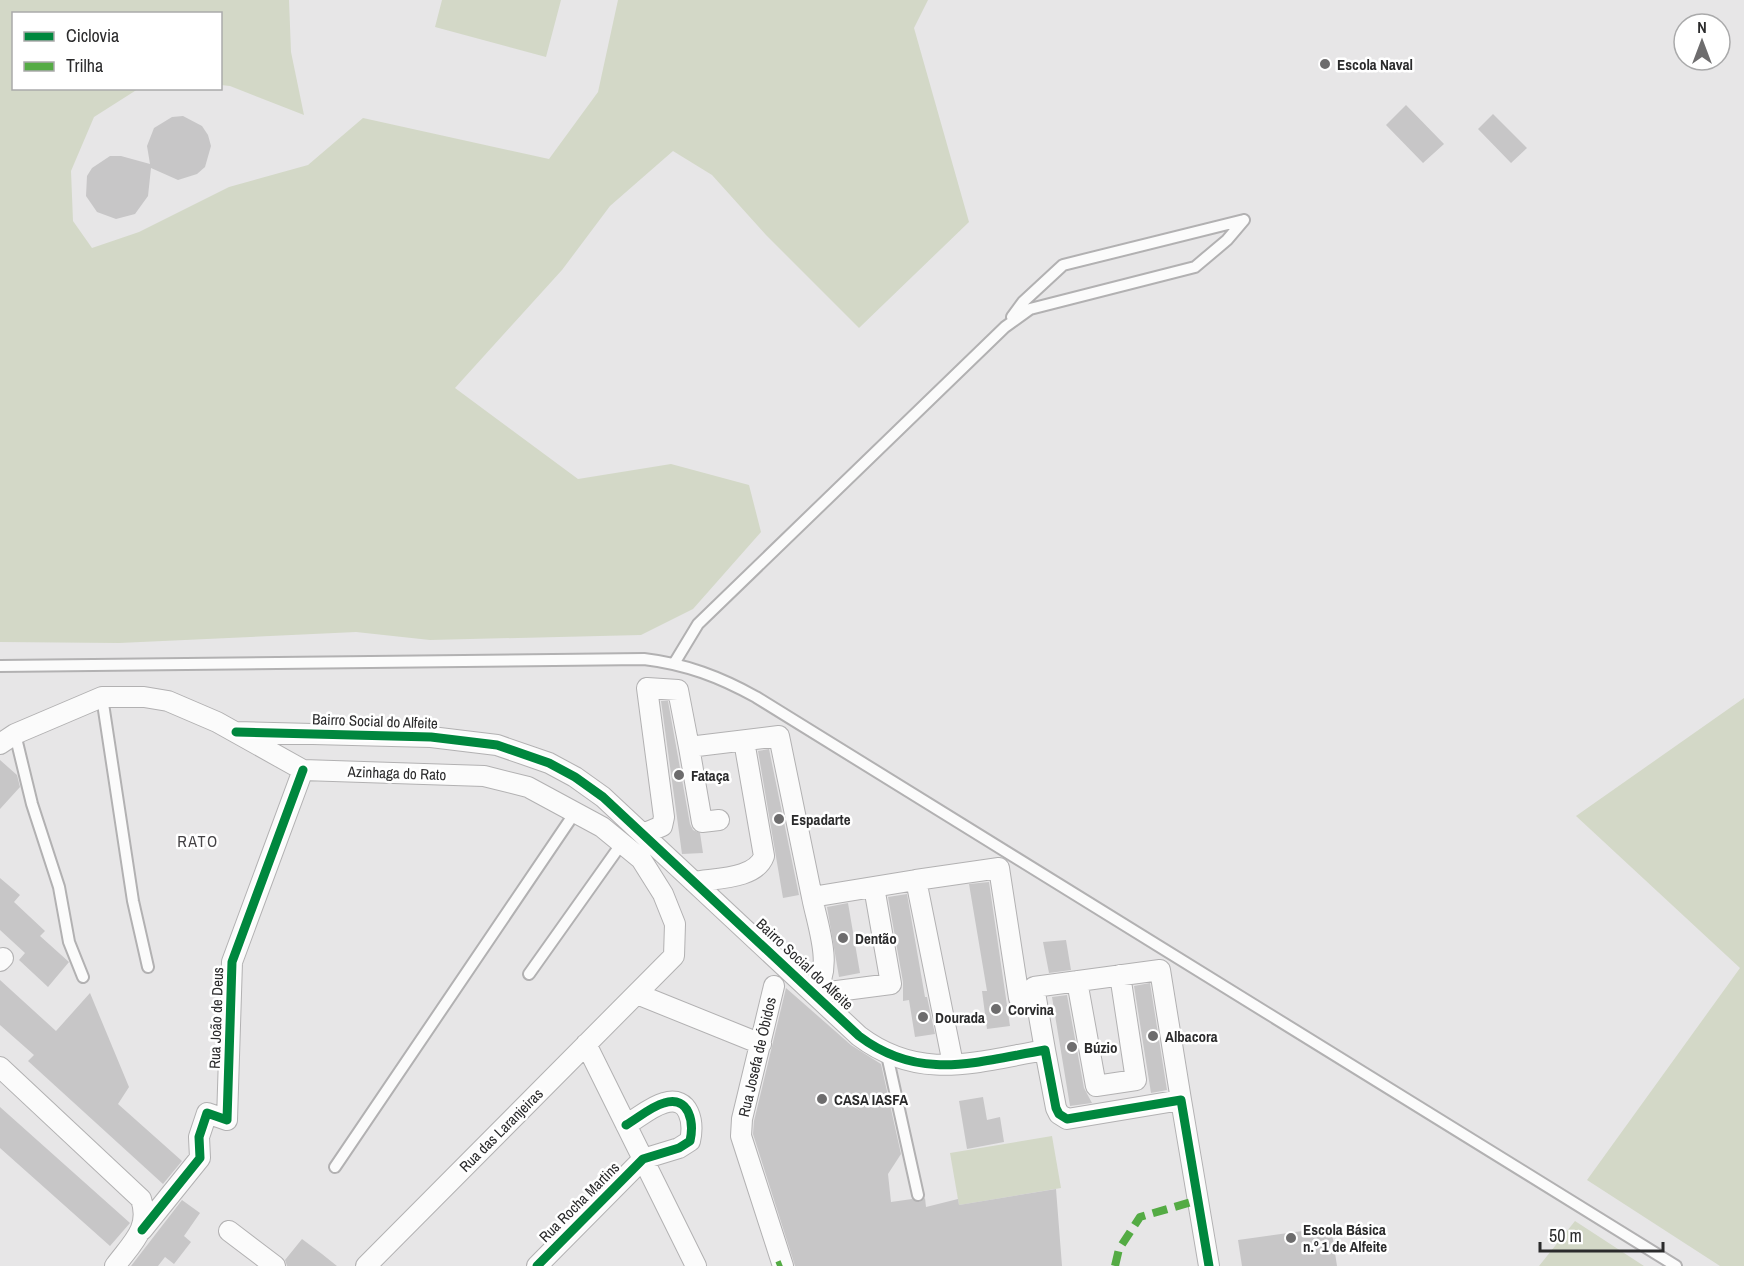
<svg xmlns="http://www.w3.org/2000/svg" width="1744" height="1266" font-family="'Archivo Narrow',sans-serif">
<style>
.green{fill:#d3d8c7}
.building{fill:#c7c6c7}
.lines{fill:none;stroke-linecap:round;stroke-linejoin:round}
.lane-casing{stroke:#b2b1b2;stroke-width:14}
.street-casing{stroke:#b2b1b2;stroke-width:22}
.lane{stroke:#fbfbfb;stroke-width:10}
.street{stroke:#fbfbfb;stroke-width:20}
.quiet{stroke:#54ab44;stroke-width:8;stroke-dasharray:15 8;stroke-linecap:butt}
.cycleway-casing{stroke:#fff;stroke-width:13}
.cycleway{stroke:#00873e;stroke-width:9}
.poi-dot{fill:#6d6c6d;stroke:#fff;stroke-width:2}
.labels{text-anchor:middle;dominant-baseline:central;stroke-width:5;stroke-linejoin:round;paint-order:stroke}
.poi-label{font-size:15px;font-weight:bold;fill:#2b2b2c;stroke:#fff;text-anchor:start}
.street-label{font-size:15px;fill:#2b2b2c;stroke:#fff}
.neighbourhood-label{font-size:16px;letter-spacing:1.5px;fill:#444245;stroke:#fff}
</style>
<rect width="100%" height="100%" fill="#e7e6e7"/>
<path class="green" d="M0,0H289L291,52L304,115L230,86L221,85L220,14H14V88L138,89L94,117L71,171L73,221L92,248L139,232L229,187L308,165L363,118L549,159L598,92L618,0H928L914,28L969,222L859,328L766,235L712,175L673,151L610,206L562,270L455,388L578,479L671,464L749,485L761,532L693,609L641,635L430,640L356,632L119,643L0,642Z
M442,0H561L546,57L435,27Z
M1744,698V1266H1720L1587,1180L1740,968L1576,816Z
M1052,1136L1061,1188L959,1205L950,1153Z
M1575,1221L1644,1266H1539Z"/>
<path class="building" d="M1406,105L1444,144L1423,163L1386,125Z
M1493,114L1527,148L1511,163L1478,129Z
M183,116L202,126L208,135L211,146L205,167L197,174L178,180L151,168L148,196L135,214L116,219L97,212L86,196L87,176L92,168L110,156H121L150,164L147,146L154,128L172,117Z
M661,701H668L690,824L693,830L700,833L703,853L682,854Z
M769,749L799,895L783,898L758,751Z
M0,760L17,775L20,787L0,809Z
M0,878L20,895L14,902L45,931L40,936L69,962L48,987L19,960L25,953L0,930Z
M989,882L1010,1026L987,1029L982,991H987L969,884Z
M907,894L925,997H927L935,1034L915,1037L909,1000L903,1001V982L888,897Z
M848,903L860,973L839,977L827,907Z
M1066,940L1071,970L1049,973L1043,942Z
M0,980L56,1031L90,993L129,1087L118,1104L182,1161L163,1184L28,1061L34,1055L0,1025Z
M1150,983L1167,1090L1151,1093L1134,986Z
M786,988L851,1045L881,1064L901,1154L888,1174L891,1202L912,1199L919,1202L925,1198L926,1207L958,1199L959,1205L1056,1189L1062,1266H795L753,1134L754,1121Z
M1067,995L1084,1088L1092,1103L1070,1106L1052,997Z
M983,1097L987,1120L1000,1117L1004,1142L967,1149L959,1101Z
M0,1107L130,1223L110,1246L0,1148Z
M182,1200L200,1213L184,1236L191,1242L174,1264L165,1257L158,1266H131Z
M1331,1227L1337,1266H1242L1238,1240Z
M302,1239L322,1254L337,1266H287L285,1260Z"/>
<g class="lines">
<defs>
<path id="lane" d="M1012,317L1023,302L1063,265L1244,220
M675,662L698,624L1005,327L1030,309L1195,267L1227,240L1244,220
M0,666L644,659C686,664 720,677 756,697L1676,1266
M102,697L133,901L148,967
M15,734L32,804L59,887L69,942L83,977
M529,974L622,843
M887,1055L918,1195
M335,1167L576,811"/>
<path id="street" d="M236,732L431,737L497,745L549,763L575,777L603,797L859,1036C920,1082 975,1062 1045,1050L1056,1108L1059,1114L1067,1119L1181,1100L1209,1266
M0,744L15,734L102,697H144L168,701L217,722L303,770L484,776L528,787L602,827L641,859L663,894L675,924L674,956L366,1266
M719,820L702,822L689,747L779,736L812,897
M643,834L662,826L664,817L647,688L678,690L689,747
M916,880L999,868L1019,998
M694,882C716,878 756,879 764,856L744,741
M0,961L3,958
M1077,981L1096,1086L1136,1080L1120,975
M774,986L742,1119L741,1136L783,1266
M637,994L761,1044
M814,994C834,967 818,928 812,897L916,880L953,1064
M814,994L891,984L874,887
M586,1044L696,1266
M1045,1050L1034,987L1160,970L1181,1100
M0,1067L141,1199C151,1228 132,1243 115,1266
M142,1230L200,1158L199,1137L207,1113L227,1120L232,962L303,770
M229,1231L275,1266
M537,1266L643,1159L679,1148L690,1141C694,1123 690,1095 664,1103C652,1106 638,1118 626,1125"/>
</defs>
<use href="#lane" class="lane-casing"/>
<use href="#street" class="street-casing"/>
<use href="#lane" class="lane"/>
<use href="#street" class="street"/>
<path class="quiet" d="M777,1266L782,1264
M1115,1266L1119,1249L1140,1217L1198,1200"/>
<defs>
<path id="cycleway" d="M236,732L431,737L497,745L549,763L575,777L603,797L859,1036C920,1082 975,1062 1045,1050L1056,1108L1059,1114L1067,1119L1181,1100L1209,1266
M142,1230L200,1158L199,1137L207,1113L227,1120L232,962L303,770
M537,1266L643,1159L679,1148L690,1141C694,1123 690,1095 664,1103C652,1106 638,1118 626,1125"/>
</defs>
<use href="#cycleway" class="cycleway-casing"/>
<use href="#cycleway" class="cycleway"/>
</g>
<g class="poi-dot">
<circle cx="1325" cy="64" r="6"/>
<circle cx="679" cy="775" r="6"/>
<circle cx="779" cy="819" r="6"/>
<circle cx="843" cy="938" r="6"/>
<circle cx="996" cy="1009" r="6"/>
<circle cx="923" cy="1017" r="6"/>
<circle cx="1153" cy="1036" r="6"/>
<circle cx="1072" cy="1047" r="6"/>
<circle cx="822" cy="1099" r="6"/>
<circle cx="1291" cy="1238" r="6"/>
</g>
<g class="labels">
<g class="poi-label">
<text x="1337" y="64">Escola Naval</text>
<text x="691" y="775">Fataça</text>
<text x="791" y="819">Espadarte</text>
<text x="855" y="938">Dentão</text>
<text x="1008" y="1009">Corvina</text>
<text x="935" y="1017">Dourada</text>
<text x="1165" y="1036">Albacora</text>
<text x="1084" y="1047">Búzio</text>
<text x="834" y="1099">CASA IASFA</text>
<text x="1303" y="1229">Escola Básica<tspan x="1303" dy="17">n.º 1 de Alfeite</tspan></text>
</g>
<g class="street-label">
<text transform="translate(375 721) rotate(2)">Bairro Social do Alfeite</text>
<text transform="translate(397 773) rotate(2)">Azinhaga do Rato</text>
<text transform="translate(805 964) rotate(43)">Bairro Social do Alfeite</text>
<text transform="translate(216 1018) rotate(-88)">Rua João de Deus</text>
<text transform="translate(757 1057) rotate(-77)">Rua Josefa de Óbidos</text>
<text transform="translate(501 1130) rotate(-45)">Rua das Laranjeiras</text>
<text transform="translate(579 1202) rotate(-45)">Rua Rocha Martins</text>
</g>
<g class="neighbourhood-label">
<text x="198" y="841">RATO</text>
</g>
</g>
<rect x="12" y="12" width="210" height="78" fill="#ffffff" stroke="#aaaaab" stroke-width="1.5"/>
<rect x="24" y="32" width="30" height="9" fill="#00873e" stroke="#aaaaab" stroke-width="1.5"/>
<text x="66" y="42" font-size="18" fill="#2b2b2c">Ciclovia</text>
<rect x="24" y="62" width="30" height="9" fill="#54ab44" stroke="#aaaaab" stroke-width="1.5"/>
<text x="66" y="72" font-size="18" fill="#2b2b2c">Trilha</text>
<g transform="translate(1702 42)"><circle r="28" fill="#ffffff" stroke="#aaaaab" stroke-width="1.5"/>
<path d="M0-4.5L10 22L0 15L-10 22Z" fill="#6d6c6d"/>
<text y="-9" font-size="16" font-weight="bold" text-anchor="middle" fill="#2b2b2c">N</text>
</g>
<path d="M1540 1242v9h123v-9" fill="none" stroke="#2b2b2c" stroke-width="3"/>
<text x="1549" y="1242" font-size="18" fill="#2b2b2c" stroke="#ffffff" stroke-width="4.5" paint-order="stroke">50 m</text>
</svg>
